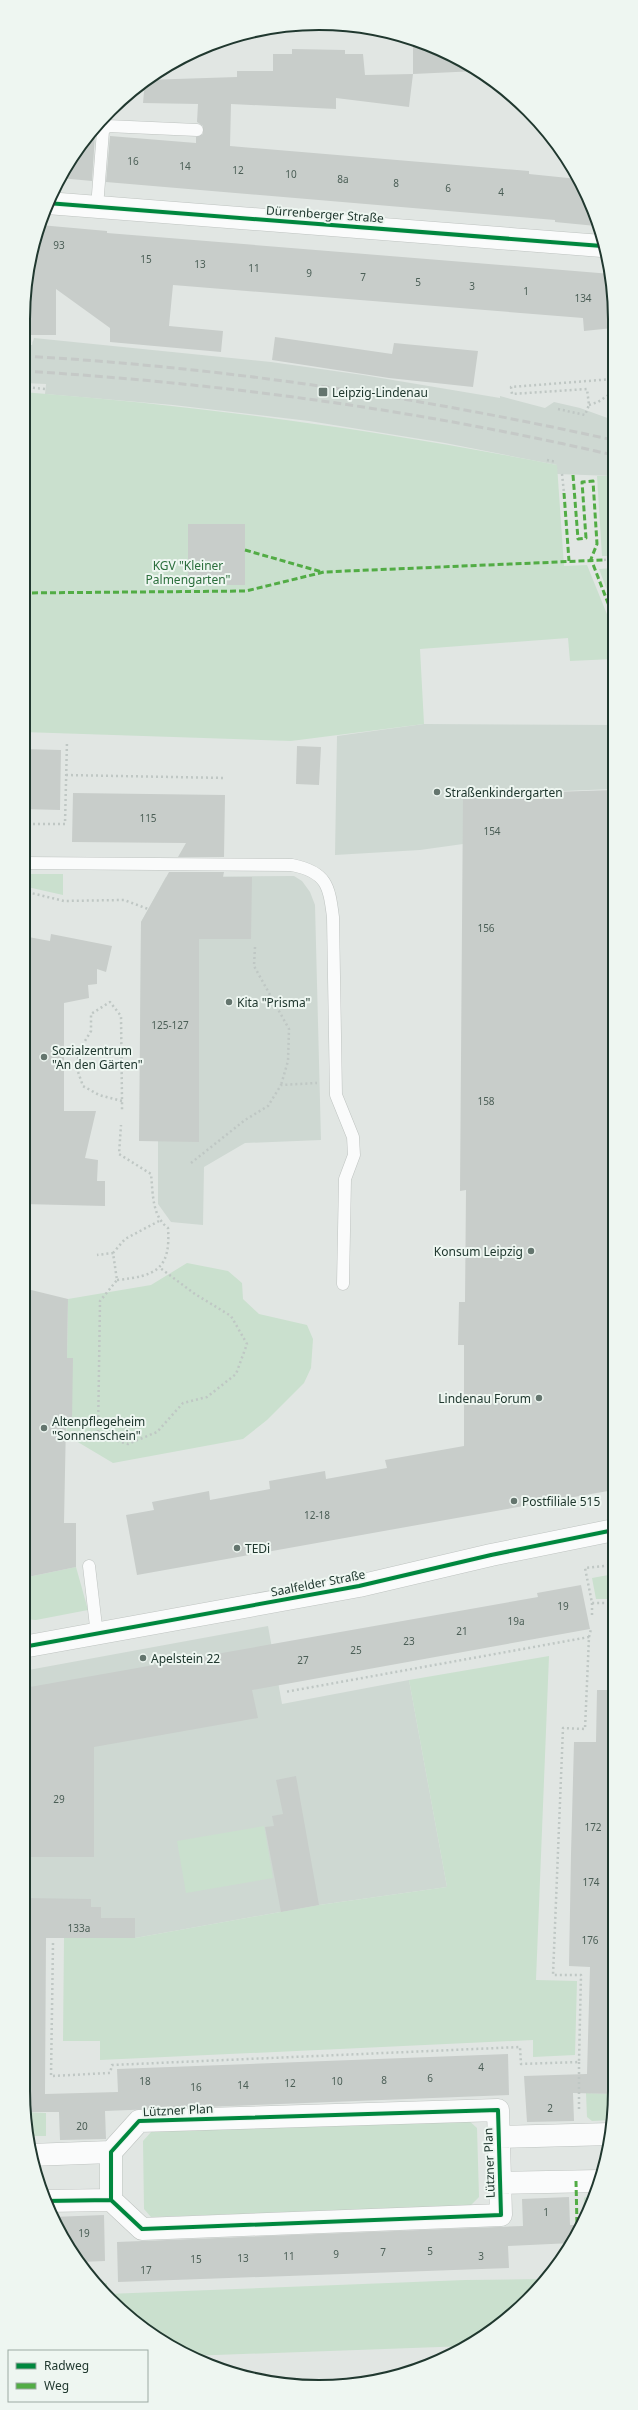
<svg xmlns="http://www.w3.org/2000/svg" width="638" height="2410" font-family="'Noto Sans',sans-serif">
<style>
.built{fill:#ced8d2}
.green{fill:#cae0ce}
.building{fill:#c8cdca}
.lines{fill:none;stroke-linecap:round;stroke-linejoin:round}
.lane-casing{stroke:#bec3c0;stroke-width:13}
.street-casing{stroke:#bec3c0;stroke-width:23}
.path{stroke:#bfc7c4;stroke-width:2.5;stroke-dasharray:2 3;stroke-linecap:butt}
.lane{stroke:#fafbfb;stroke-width:12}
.street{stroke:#fafbfb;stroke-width:22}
.rail{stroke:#c5c9c7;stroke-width:3;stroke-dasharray:8 4;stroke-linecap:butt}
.quiet{stroke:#52ac45;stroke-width:3;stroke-dasharray:6 3;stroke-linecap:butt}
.cycleway-casing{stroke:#eef6f1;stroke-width:6}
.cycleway{stroke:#00873e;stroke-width:4}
.poi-dot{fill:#64756e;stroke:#eef6f1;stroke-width:1.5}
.labels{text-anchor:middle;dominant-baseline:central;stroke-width:4;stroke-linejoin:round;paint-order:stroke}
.number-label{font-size:10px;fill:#4b5e56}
.street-label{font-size:12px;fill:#20382f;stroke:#eef6f1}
.poi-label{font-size:12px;fill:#20382f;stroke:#eef6f1;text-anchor:start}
.park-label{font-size:12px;fill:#2b6e3c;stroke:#eef6f1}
.rim{fill:none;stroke:#20382f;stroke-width:2}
</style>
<rect width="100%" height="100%" fill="#e1e6e3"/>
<path class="built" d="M34,338L271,362L363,375L500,398V396L545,408L554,402L580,408L613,420V476L557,474V465L445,443L309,421L173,405L45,394L46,384L23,383V345H32Z
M424,724L613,725V789L464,795L463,844L420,850L335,855L337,736Z
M294,876L302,881L310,892L315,905L321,1140L245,1143L204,1167L203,1225L171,1222L158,1204V1141H140L141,922L166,877Z
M268,1626L282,1704L409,1680L447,1887L319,1905L135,1938H23V1671Z"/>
<path class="green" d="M23,392C204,406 378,430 557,465L564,566L587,565L613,629V659L570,661L568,638L420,649L424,724L291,741L23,732Z
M597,476H613V556H602Z
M613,568V606L599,569Z
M23,874H63V895L23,886Z
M187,1263L228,1271L242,1283L243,1299L259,1314L307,1325L313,1339L311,1368L304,1383L267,1420L243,1439L113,1463L66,1435L73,1358H67L68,1299L151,1285Z
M76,1567L88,1610L36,1620L23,1619V1578Z
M614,1574V1599H596L592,1578Z
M549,1656L536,1980L577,1981L575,2055L533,2057V2040L100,2060V2041H63L64,1938H135L319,1905L447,1887L409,1680Z
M264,1826L273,1878L186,1893L177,1841Z
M613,1830L615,1831V1879H612Z
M612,1886H615V1936H611Z
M611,1943H615V1980H609Z
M586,2093L615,2094L612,2120L592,2121L587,2117Z
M25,2112L46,2113V2136H27Z
M467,2119L477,2128L479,2197L470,2206L151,2217L144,2209L143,2141L152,2131Z
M589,2195H595L586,2217H583L584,2198Z
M543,2279L499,2326L467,2346L188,2356L139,2326L95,2284L107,2283V2294L465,2280Z"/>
<path class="building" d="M413,42L467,63L477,71L413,74Z
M292,49L345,50V54H363L365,75L413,74L409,107L336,98V109L231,104L230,146L529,171V174L578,179L585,188L596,226L555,222V220L106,182L110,136L196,143V137L203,134V126L197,122L198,104L143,103L145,80L237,77V71H273V54H292Z
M90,134L95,135L92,181L60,178L73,155Z
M40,225L107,231V233L611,274L613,328L584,331L583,318L173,285L169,326L223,331L221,352L110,342V328L56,289V335H23L29,261Z
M275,337L392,354L394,343L478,351L473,387L389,378L272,360Z
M188,524H245V585H188Z
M297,746L321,747L319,785L296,784Z
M23,749L61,750L60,810L23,809Z
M613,790L614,1483L607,1484L608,1491L137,1575L126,1515L154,1510L152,1502L209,1491L210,1500L270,1489L269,1481L325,1471L326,1479L387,1468L385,1460L464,1446V1345H458L459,1302H465L466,1190L460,1191L463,795Z
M73,793L225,795L224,857H178L186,843L72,842Z
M169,872H224L223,877H252L251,939H199V1142L139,1141L141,922Z
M51,934L112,946L106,972L97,969V984L88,985L89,998L64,1003V1111H96L85,1158L98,1160L97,1181H105V1206L23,1204V936L50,941Z
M23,1288L68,1299L67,1358H73L72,1421H66L64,1523H76V1567L23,1578Z
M581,1585L590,1629L252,1690L258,1718L94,1747V1857H23L24,1688L538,1597L537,1593Z
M597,1690H614L615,1785L610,1980H615V2094L573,2093L574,2121L527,2122L524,2076L587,2074L590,1967L569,1966L571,1854L574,1742H596Z
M296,1776L319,1905L281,1912L265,1827L274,1826L272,1816L283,1814L276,1780Z
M23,1898L91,1899V1907H101V1918H135V1938H46L45,2094L118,2092L117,2069L508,2054L509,2095L105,2111L106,2139L60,2140L59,2112H25L23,2091Z
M569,2197L570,2225H581L572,2243L508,2246L509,2268L118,2282L117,2242L523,2226L522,2199Z
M104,2215L105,2261L81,2262L53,2217Z"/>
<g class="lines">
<defs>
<path id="lane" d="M97,207L103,131L107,126L197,130
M23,863L292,865C327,872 329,886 333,917L336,1095L353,1137L354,1155L345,1179L343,1284
M89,1566L97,1635"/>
<path id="street" d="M47,203L602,246
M23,1647L359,1586L491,1555L614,1530
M498,2137L611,2134
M30,2155L111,2152
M500,2183L600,2181
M45,2201L111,2200L142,2229L501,2215L498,2110L139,2121L111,2152V2200"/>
</defs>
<use href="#lane" class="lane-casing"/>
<use href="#street" class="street-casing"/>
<path class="path" d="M23,340L33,342
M23,387L46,389
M589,405L598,402L613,392
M558,409L585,415L589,405L587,389L512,394L511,387L613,379
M547,460L556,462
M562,474L564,493
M604,560L613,559
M66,775L226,778
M23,824H65L67,741
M23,891L64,901L124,900L148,909
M255,947L254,966L289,1029L288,1061L281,1085
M122,1101L99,1095L83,1086L77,1069L79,1051L91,1031V1014L110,1002L121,1016L122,1101V1112
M191,1163L245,1120L268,1106L281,1085L317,1083
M113,1253L125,1239L159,1221
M117,1280C155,1276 171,1270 168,1228C152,1216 153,1194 151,1174L119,1154L121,1125
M66,1435H98L100,1301L117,1280L113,1253L97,1255
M98,1435L128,1444L157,1432L183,1403L207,1397L236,1374L247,1344L231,1316L195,1294L159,1267
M614,1565L585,1568L592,1603H614
M592,1603V1616
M589,1637L591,1629
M53,1943L51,2076L110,2073L112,2065L520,2047L521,2064L579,2062L581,1975H553L563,1728L585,1729L589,1637L285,1692
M579,2062V2112"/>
<use href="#lane" class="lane"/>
<use href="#street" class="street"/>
<path class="rail" d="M23,356C222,367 418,397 613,440
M23,371C221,383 419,410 613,455"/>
<path class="quiet" d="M573,475L578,539L586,538L582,482L593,481L597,544L591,559L613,616
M564,493L569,561
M245,550L322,572
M23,593L246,591L324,572L604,560
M576,2181L577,2225"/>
<defs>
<path id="cycleway" d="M47,203L602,246
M23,1647L359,1586L491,1555L614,1530
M45,2201L111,2200L142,2229L501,2215L498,2110L139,2121L111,2152V2200"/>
</defs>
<use href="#cycleway" class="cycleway-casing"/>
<use href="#cycleway" class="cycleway"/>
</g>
<g class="poi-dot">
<rect x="318" y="387" width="10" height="10" rx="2"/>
<circle cx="437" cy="792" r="4"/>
<circle cx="229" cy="1002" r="4"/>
<circle cx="44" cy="1057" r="4"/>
<circle cx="531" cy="1251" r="4"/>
<circle cx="539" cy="1398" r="4"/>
<circle cx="44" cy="1428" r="4"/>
<circle cx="514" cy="1501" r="4"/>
<circle cx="237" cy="1548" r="4"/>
<circle cx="143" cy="1658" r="4"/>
</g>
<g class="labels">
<g class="number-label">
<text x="133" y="161">16</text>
<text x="185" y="166">14</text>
<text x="238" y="170">12</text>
<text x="291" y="174">10</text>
<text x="343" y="179">8a</text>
<text x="396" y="183">8</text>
<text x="448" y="188">6</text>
<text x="501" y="192">4</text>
<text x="59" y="245">93</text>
<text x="146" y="259">15</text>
<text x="200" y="264">13</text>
<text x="254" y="268">11</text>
<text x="309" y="273">9</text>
<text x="363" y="277">7</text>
<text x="418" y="282">5</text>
<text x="472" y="286">3</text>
<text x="526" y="291">1</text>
<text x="583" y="298">134</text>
<text x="148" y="818">115</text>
<text x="492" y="831">154</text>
<text x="486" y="928">156</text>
<text x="170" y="1025">125-127</text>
<text x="486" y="1101">158</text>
<text x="317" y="1515">12-18</text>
<text x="563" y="1606">19</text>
<text x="516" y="1621">19a</text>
<text x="462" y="1631">21</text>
<text x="409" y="1641">23</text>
<text x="356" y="1650">25</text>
<text x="303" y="1660">27</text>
<text x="59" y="1799">29</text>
<text x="593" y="1827">172</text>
<text x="591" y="1882">174</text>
<text x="79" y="1928">133a</text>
<text x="590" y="1940">176</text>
<text x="481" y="2067">4</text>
<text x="430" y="2078">6</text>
<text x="384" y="2080">8</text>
<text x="145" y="2081">18</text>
<text x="337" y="2081">10</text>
<text x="290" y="2083">12</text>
<text x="243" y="2085">14</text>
<text x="196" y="2087">16</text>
<text x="550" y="2108">2</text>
<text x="82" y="2126">20</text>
<text x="546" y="2212">1</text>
<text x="84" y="2233">19</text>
<text x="430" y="2251">5</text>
<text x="383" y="2252">7</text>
<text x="336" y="2254">9</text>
<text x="289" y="2256">11</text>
<text x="481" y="2256">3</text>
<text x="243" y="2258">13</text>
<text x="196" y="2259">15</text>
<text x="146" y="2270">17</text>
</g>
<g class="street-label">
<text transform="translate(325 214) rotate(4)">Dürrenberger Straße</text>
<text transform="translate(318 1583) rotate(-11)">Saalfelder Straße</text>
<text transform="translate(178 2110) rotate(-3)">Lützner Plan</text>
<text transform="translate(489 2163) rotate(-92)">Lützner Plan</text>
</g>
<g class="poi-label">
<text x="332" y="392">Leipzig-Lindenau</text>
<text x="445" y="792">Straßenkindergarten</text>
<text x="237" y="1002">Kita "Prisma"</text>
<text x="52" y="1050">Sozialzentrum<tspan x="52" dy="14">"An den Gärten"</tspan></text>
<text x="523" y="1251" text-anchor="end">Konsum Leipzig</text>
<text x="531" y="1398" text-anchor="end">Lindenau Forum</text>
<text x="52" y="1421">Altenpflegeheim<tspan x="52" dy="14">"Sonnenschein"</tspan></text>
<text x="522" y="1501">Postfiliale 515</text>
<text x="245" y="1548">TEDi</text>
<text x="151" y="1658">Apelstein 22</text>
</g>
<g class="park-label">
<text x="188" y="565">KGV "Kleiner<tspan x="188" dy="14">Palmengarten"</tspan></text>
</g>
</g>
<path d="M0 0H638V2410H0ZM319 30H319A289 289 0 0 1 608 319V2091A289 289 0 0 1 319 2380H319A289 289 0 0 1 30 2091V319A289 289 0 0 1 319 30Z" fill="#eef6f1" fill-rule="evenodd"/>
<path class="rim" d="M319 30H319A289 289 0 0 1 608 319V2091A289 289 0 0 1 319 2380H319A289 289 0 0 1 30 2091V319A289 289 0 0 1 319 30Z"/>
<rect x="8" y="2350" width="140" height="52" fill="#eef6f1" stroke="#9caaa3"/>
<rect x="16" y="2363" width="20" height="6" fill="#00873e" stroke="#9caaa3"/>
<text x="44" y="2370" font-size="12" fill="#20382f">Radweg</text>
<rect x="16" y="2383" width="20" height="6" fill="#52ac45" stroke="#9caaa3"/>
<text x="44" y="2390" font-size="12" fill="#20382f">Weg</text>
</svg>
